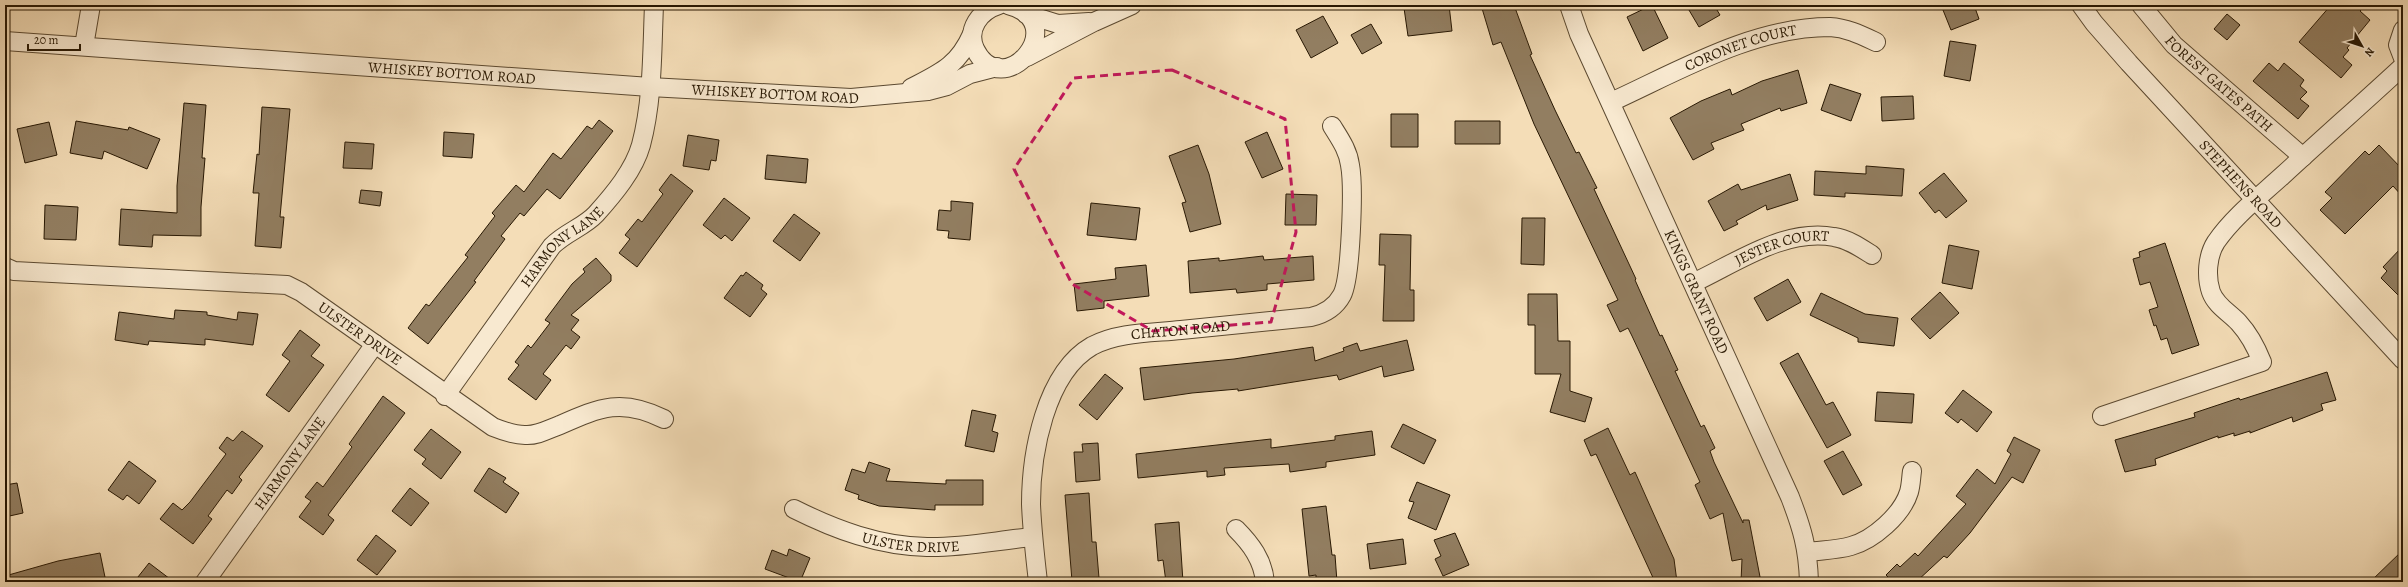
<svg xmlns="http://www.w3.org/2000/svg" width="2408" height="587" font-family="Alegreya,serif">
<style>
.building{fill:#927e61;stroke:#281803}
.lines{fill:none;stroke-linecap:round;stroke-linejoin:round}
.minor-casing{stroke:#5b4930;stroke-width:20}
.minor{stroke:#f8e9d0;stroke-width:18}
.marked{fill:none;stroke:#c2185b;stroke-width:3;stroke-dasharray:8 5;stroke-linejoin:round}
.labels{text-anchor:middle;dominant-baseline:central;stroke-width:3;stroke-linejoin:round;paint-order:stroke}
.street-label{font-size:15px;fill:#281803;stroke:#f8e9d0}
</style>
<rect width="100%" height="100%" fill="#f4ddb7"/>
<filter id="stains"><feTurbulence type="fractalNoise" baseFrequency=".005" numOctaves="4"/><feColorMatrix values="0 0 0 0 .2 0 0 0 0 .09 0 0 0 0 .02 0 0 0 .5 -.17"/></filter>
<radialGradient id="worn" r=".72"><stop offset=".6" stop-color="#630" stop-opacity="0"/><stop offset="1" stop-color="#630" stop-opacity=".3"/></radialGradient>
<path class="building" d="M1424,5H1449L1452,31L1408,36L1404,8Z
M1481,5H1514L1532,54L1530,55L1555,110L1576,153L1579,152L1597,188L1594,189L1636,279L1635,280L1660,336L1662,335L1678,370L1675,371L1701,427L1704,425L1715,448L1710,451L1714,462L1743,523V520H1749L1761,582H1741L1742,559L1732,561L1723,513L1710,519L1695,485L1700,482L1632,336L1628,328L1620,332L1607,305L1618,300L1534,124L1501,42L1493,45Z
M1652,5L1668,38L1643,51L1627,17Z
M1686,5H1714L1720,15L1699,27Z
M1941,5H1974L1979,19L1951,30Z
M2331,5H2366L2360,11L2370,20L2347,48L2349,50L2343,57L2352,65L2341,78L2299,42Z
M2227,14L2240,25L2227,40L2214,29Z
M1323,16L1338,43L1311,58L1296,30Z
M1371,24L1382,43L1362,54L1351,35Z
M1950,41L1976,45L1970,81L1944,76Z
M2269,63L2278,71L2284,63L2304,80L2300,86L2307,92L2300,99L2309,106L2298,119L2253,81Z
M1798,70L1807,103L1781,111L1780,108L1741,124L1744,130L1711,143L1714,149L1693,160L1670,118L1701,101L1730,89L1732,95L1762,81Z
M1830,84L1861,94L1851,121L1821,110Z
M1913,96L1914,119L1882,121L1881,97Z
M184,103L206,105L202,158H205L201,207V236L153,235L152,247L119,245L121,209L177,213V186Z
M262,107L290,109L280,217H284L281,248L255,246L259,193H253L257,154L259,155Z
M1391,114H1418V147H1391Z
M599,120L613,131L560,199L547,189L524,216L520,213L501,236L505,239L474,281L476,282L428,344L408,328L426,304L429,306L468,257L465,255L495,216L492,213L516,185L524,192L553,153L561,159L587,126L592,129Z
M76,121L128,130L129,127L160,139L147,169L104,151L102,159L70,153Z
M1455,121H1500V144H1455Z
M49,122L57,155L25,163L17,129Z
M444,132L474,134L472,158L443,156Z
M1267,132L1283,169L1262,178L1245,142Z
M688,135L719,140L716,161L711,160L709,170L683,166Z
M345,142L374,144L372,169L343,168Z
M1198,145L1209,174L1221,224L1190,232L1182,203L1186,202L1169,156Z
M2379,145L2403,170V197L2393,186L2345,234L2320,210L2332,198L2325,192L2365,151L2369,155Z
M767,155L808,159L806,183L765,179Z
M1866,166L1904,169L1902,196L1845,193V197L1814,195L1815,171L1866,174Z
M1944,173L1967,201L1946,218L1939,210L1935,213L1919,193Z
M671,174L693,191L637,267L619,253L630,239L625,235L638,219L642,222L663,194L659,190Z
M1790,174L1798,200L1767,210L1766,205L1736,221L1738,224L1724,231L1708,201L1738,184L1741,190Z
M361,190L382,192L380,206L359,203Z
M1286,194L1317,195L1316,225H1285Z
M724,198L750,218L732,241L725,235L721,239L703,225Z
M951,201L973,203L970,240L948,238L949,231L937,230L939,210L951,211Z
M1091,203L1140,208L1136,240L1087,235Z
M45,205L78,207L76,240L44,239Z
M794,214L820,233L800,261L773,241Z
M1522,218H1545L1544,265L1521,264Z
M1380,234L1411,235L1410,290H1414V321H1383L1385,265H1379Z
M2165,243L2199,345L2172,354L2167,338L2161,340L2156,325L2154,326L2149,310L2158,307L2150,282L2140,285L2133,259L2140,257L2139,252Z
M1949,245L1979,251L1972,289L1942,283Z
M2403,246V300L2381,278L2387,271L2383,267Z
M1263,256L1264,260L1313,256L1314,280L1267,284V290L1237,293L1236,289L1190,293L1188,261L1219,258V261Z
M596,258L611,275V281L571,315L579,320L571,330L580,337L571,349L566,345L543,374L551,380L536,400L508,379L519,365L515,362L528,345L531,348L550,323L545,320L572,284L585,272L583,269Z
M1146,265L1149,296L1104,301V308L1077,311L1074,284L1116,279L1115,268Z
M746,272L763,285L761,289L767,294L750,317L724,298L741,275L743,276Z
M1788,279L1801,302L1767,321L1754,298Z
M1940,292L1959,313L1930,339L1911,319Z
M1821,293L1865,314L1898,318L1894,346L1858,342V338L1810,315Z
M1528,294H1557L1558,341H1570V391L1592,398L1585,422L1550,412L1561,374H1535V325H1528Z
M175,310L207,312V315L237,320L238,312L258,314L253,345L205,339V345L149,341L148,345L115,340L119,312L174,319Z
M300,330L320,345L311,356L324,365L289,412L266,395L290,361L282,355Z
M1407,340L1414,370L1384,377L1382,366L1339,380L1337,375L1238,391V389L1192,393L1144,400L1140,368L1234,359L1313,347L1315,361L1344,351L1343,348L1357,343L1360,351Z
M1798,353L1826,405L1833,402L1851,435L1827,448L1780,363Z
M2327,372L2336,400L2321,404L2323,410L2293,422L2292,417L2250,433V431L2234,436V433L2218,438V436L2155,459L2156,465L2125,472L2115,440L2195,417L2194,413L2239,398L2240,400Z
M1105,374L1123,388L1097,420L1079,405Z
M1963,390L1992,412L1977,432L1961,419L1958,423L1945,413Z
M1877,392L1914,394L1912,423L1875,421Z
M383,396L405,413L328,515L334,520L323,535L299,517L311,501L305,497L317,482L323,487L352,447L349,444Z
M972,410L996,415L992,431L998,433L994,452L965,446Z
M1403,424L1436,440L1424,464L1391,447Z
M1608,428L1630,475L1635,472L1655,517L1674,559L1677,582H1655L1596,454L1591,456L1584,440Z
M431,429L461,452L441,479L422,464L426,459L414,450Z
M242,431L263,446L239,477L242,480L232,494L227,490L208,516L212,519L193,544L160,519L173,503L182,510L190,502L226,454L219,448L227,437L233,441Z
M1372,431L1375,455L1326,462V467L1290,472L1289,464L1224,468L1225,475L1207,477V471L1138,478L1136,454L1271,439V448L1335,440V436Z
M2014,437L2040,450L2023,483L2012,477L1970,533L1947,558L1944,556L1916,582H1885L1889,578L1886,575L1897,564L1900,567L1915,553L1918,556L1966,504L1956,496L1977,469L1995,484L2011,454L2007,451Z
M1098,443L1100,480L1076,482L1074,452H1083L1082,444Z
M1843,451L1862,485L1843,495L1824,461Z
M129,461L156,481L139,504L127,495L123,500L108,490Z
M869,462L890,469L886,481L946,484V480H983V505H935V510L879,506L858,499L859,495L845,490L852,469L865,473Z
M489,468L506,478L503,482L519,493L506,513L474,491Z
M1417,482L1450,495L1436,530L1408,518L1414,502L1409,501Z
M17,483L23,513L5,517V485Z
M410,488L429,503L411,526L392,511Z
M1089,493L1092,542H1096L1099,578L1072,581L1065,495Z
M1326,506L1332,555H1335L1337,582H1316V575L1309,576L1302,509Z
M1179,522L1183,582H1166L1163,560L1158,561L1155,524Z
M1455,533L1469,565L1443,576L1435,559L1441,556L1434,540Z
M376,535L396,551L377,575L357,560Z
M1403,539L1406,564L1370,569L1367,544Z
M789,549L810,558L800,582L765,569L772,550L787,556Z
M2403,550V582H2370Z
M100,553L106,582H5V576L58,561Z
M149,563L174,582H134Z"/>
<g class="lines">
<defs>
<g id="minor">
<path d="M999,5C980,11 966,29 975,49C1003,106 1074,22 1008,5"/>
<path id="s1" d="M1569,5L1579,34L1790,497C1802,528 1808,548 1809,582"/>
<path id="s2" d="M2081,5L2094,23L2129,63L2403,360"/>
<path id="s3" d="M2141,5L2174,45L2303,157"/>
<path d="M1026,14L1058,24L1089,22"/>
<path d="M2403,30L2398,45L2403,58"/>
<path id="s4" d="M5,41L650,87L851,98L928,91L947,86L970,74L997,67"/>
<path d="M84,46L91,5"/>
<path d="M1027,57L1094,22L1132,5"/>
<path d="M911,88C940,73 958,66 972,34"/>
<path id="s5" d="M1611,102C1679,71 1753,27 1830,27C1847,28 1861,35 1876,42"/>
<path id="s6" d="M5,267L14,271L33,272L287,285L301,292L493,427C503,431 514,435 525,435C537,436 549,429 560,425C601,407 622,398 664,419"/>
<path id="s7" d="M1693,283C1736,263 1784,228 1834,237C1848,239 1861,248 1872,255"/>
<path id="s8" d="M445,396L552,246C566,232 584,227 596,214C614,194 634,170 641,145C653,100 652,51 654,5"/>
<path d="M2102,416L2262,362C2256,347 2250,335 2239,323C2230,313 2216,306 2211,292C2206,277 2207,256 2216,242C2233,217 2260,196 2282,176C2322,139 2363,103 2403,66"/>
<path id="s9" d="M794,509C836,530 879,546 927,547C962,548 999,540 1033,537"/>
<path d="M1236,529C1251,544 1263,560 1265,582"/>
<path d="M1808,552C1822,550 1837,550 1851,546C1873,540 1902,515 1909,492C1911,485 1911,478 1912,471"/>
<path id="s10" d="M205,582L375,344"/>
<path id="s11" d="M1038,582C1035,556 1032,530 1031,504C1031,454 1045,373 1092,346C1118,332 1153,333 1181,330C1224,326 1267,321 1311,317C1324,314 1335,308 1342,295C1351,278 1354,186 1350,165C1348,150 1340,139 1332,126"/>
</g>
</defs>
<use href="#minor" class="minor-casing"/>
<use href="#minor" class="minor"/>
</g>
<path class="marked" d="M1172,70L1285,119L1296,232L1271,322L1153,331L1072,284L1014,169L1074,78Z"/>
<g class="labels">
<g class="street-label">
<text stroke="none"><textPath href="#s5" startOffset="141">CORONET COURT</textPath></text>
<text stroke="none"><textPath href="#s4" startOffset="448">WHISKEY BOTTOM ROAD</textPath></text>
<text stroke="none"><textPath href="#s3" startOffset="111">FOREST GATES PATH</textPath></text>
<text stroke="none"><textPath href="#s4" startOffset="772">WHISKEY BOTTOM ROAD</textPath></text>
<text stroke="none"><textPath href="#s2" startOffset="240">STEPHENS ROAD</textPath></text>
<text stroke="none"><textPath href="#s8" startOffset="191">HARMONY LANE</textPath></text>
<text stroke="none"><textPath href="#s7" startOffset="97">JESTER COURT</textPath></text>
<text stroke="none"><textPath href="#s1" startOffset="314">KINGS GRANT ROAD</textPath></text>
<text stroke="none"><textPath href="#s11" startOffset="345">CHATON ROAD</textPath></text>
<text stroke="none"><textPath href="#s6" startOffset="371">ULSTER DRIVE</textPath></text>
<text stroke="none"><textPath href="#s10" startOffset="146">HARMONY LANE</textPath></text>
<text stroke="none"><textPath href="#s9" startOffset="123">ULSTER DRIVE</textPath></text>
</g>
</g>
<rect width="2408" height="587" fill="none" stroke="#f4ddb7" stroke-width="20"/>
<rect x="6" y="6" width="2396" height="575" fill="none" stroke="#281803" stroke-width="2"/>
<rect x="10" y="10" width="2388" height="567" fill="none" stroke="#281803"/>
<g transform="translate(2362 46) rotate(129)" stroke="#f8e9d0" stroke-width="3" paint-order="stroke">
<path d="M0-3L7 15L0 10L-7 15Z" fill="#281803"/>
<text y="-6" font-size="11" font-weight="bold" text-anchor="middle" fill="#281803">N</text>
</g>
<path d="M28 44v6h52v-6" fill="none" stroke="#281803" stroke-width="2"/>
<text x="34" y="44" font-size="12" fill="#281803" stroke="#f8e9d0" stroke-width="3" paint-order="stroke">20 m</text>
<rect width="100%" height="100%" filter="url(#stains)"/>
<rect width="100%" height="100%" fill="url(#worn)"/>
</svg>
